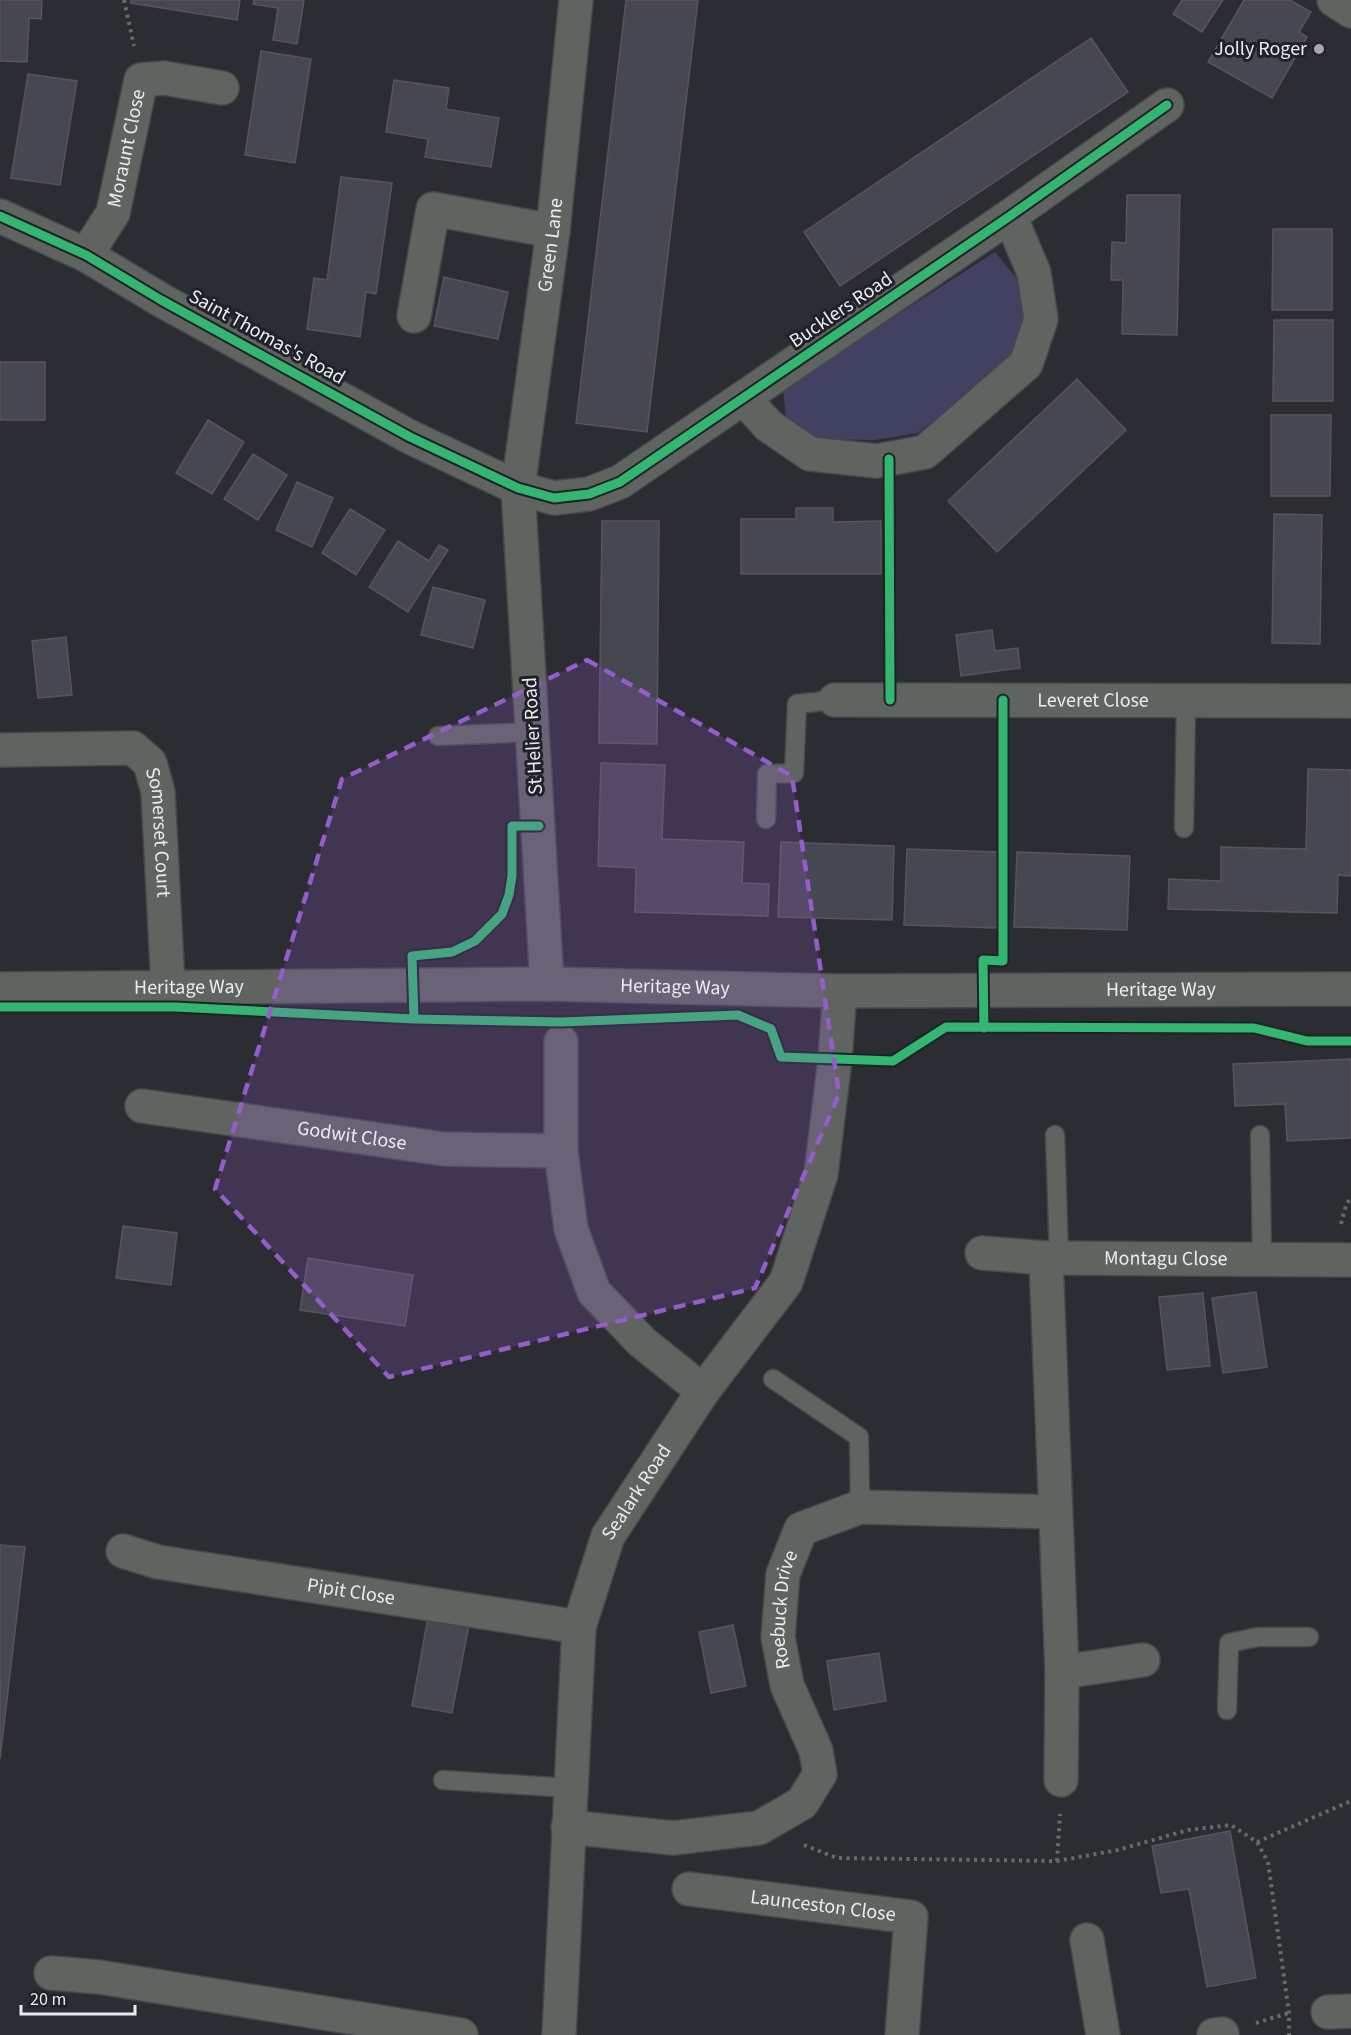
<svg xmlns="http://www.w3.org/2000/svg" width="1351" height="2035" font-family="'Source Sans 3',sans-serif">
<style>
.green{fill:#414261}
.building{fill:#474752;stroke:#55565a;stroke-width:1.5}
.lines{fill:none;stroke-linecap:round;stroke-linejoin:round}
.lane-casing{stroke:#47484c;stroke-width:21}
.street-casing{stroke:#47484c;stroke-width:36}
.path{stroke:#676b69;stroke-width:4;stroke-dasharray:3 4.5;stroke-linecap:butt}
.lane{stroke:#5f6461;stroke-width:18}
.street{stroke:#5f6461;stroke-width:33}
.cycleway-casing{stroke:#21212a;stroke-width:13}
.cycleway{stroke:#33b770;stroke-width:9}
.marked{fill:#975ccc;fill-opacity:0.2;stroke:#975ccc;stroke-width:4.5;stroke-dasharray:12 8;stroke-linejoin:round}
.poi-dot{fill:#a8a8ae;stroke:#21212a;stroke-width:2}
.labels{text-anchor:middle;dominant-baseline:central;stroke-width:6;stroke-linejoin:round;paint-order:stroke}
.poi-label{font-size:20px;fill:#eaeaf1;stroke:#21212a;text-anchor:end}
.street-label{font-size:20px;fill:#eaeaf1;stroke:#21212a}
</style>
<rect width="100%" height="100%" fill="#2c2d32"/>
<path class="green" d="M995,252L1020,282L1025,316L1016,357L918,433L875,440L817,439L786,420L783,388Z"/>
<path class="building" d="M0,0H42L41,19L29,18L27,62L0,61Z
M131,0H240L237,20L131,3Z
M254,0H304L297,44L273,40L278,8L253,4Z
M626,0H698L647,432L576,423Z
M1182,0H1223L1202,32L1173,14Z
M1244,0H1290L1311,12L1299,32L1307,37L1272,98L1208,62Z
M1091,38L1128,92L840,286L804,232Z
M261,51L311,59L295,163L245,155Z
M28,74L77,81L60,185L11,178Z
M394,80L449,88L446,109L499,118L491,167L425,157L428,139L386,132Z
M341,177L392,183L376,294L366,292L360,337L307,329L314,278L327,280Z
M1127,195H1180L1177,335L1122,334L1123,280H1111L1112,242L1126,243Z
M1273,229H1332V310H1272Z
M444,277L508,292L498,339L434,326Z
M1274,320H1333V401H1273Z
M0,362H45V420H0Z
M1077,379L1126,430L997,552L948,501Z
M1271,415H1331L1330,496H1271Z
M208,420L244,442L212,494L176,473Z
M253,454L287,475L258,520L224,499Z
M297,482L333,498L312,547L276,530Z
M796,508H833V522L881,521V574H741V519H796Z
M350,509L385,530L356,575L322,553Z
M1274,514L1322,515L1320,644L1272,643Z
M602,521H659L657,744L599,743Z
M398,541L429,561L439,545L448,550L408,612L369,587Z
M433,587L485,600L473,648L421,635Z
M992,630L995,651L1018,648L1020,668L961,676L956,635Z
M66,637L72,695L38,698L32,641Z
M601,763L665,765L662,839L744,842L742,883L769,884L768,916L635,912L636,868L598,866Z
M1308,769L1351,770V876L1338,875L1337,913L1168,909L1169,879L1221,881V847L1306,849Z
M781,842L894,846L892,920L778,917Z
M907,849L1000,852L997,928L904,925Z
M1017,852L1130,856L1127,930L1014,927Z
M1351,1059V1138L1287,1141L1285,1104L1235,1106L1233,1064Z
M123,1226L177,1233L171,1285L116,1278Z
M308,1258L413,1275L405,1326L300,1310Z
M1256,1292L1267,1367L1223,1373L1212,1298Z
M1203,1293L1210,1366L1167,1370L1159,1297Z
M0,1545L25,1547L0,1759Z
M430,1606L471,1614L452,1713L412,1706Z
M733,1625L746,1686L711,1693L699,1632Z
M879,1653L886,1701L834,1710L827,1661Z
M1230,1831L1256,1978L1207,1987L1189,1889L1161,1893L1152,1846Z"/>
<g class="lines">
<defs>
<path id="lane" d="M438,736L533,732
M766,819L767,774L794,773L797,704L835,700
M1184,828L1186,701
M1055,1135L1059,1258
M1260,1135L1262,1259
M773,1379L859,1437L860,1507
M1227,1710L1229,1643L1258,1637H1309
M443,1780L570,1788"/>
<g id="street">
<path d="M1334,0L1351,11"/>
<path d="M0,216L86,255L161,300L410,437L518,488L554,498L589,494L620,482L1010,216L1167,105"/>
<path id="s1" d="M86,255L113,213L141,80L164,78L222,88"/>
<path d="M414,316L433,209L553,231"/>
<path d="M743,398L769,426L810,454L877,461L925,452L1026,364L1041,319L1034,273L1010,216"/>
<path id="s2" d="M835,700L1351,701"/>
<path id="s3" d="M0,750L133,748L150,763L158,792L168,986"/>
<path id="s4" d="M547,984L518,488L553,231L576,0"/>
<path id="s5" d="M0,989L547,984L840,991L1351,989"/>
<path d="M561,1042V1151"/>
<path id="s6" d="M142,1106L444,1149L561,1151L571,1229L594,1292L642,1342L703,1391"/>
<path id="s7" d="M982,1253L1046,1258L1351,1260"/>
<path d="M1046,1258L1062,1672L1061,1780"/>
<path id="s8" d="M123,1551L158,1562L579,1627"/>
<path d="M1062,1672L1143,1660"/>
<path id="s9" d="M568,1827L673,1838L759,1828L802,1803L820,1774L816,1751L787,1685L778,1637L783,1574L801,1529L860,1507L1055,1512"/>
<path id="s10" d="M689,1889L911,1917L902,2035"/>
<path d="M1087,1940L1103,2035"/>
<path d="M51,1973L99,1977L461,2035"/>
<path d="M1328,2012L1351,2011"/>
<path id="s11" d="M559,2035L579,1627L608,1536L703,1391L786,1282L821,1174L835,1059L840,991"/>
<path d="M1214,2035L1222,2034"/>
</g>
</defs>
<use href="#lane" class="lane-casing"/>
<use href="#street" class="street-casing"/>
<path class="path" d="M124,0L134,46
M1341,1224L1346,1205L1351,1197
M1257,1842L1351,1801
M804,1845L837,1858L1057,1861L1118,1850L1188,1830L1231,1825L1257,1842L1268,1862L1289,2013V2035
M1057,1861L1060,1814
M1256,2023L1289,2013"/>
<use href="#lane" class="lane"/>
<use href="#street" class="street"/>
<defs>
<path id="cycleway" d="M0,216L86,255L161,300L410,437L518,488L554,498L589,494L620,482L1010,216L1167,105
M889,459L890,700
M0,1007H175L414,1019L561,1022L738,1015L771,1029L781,1057L893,1061L946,1027L1254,1028L1307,1041H1351
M414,1019L412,956L452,952L475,941L502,914L509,895L512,876V826H539
M984,1028L983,960L1003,961V700"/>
</defs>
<use href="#cycleway" class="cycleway-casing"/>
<use href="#cycleway" class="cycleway"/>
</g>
<path class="marked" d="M587,660L792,776L839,1094L755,1288L389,1377L215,1189L342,779Z"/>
<circle class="poi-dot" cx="1319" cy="49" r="6"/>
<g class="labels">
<g class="poi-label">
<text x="1307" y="49">Jolly Roger</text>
</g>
<g class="street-label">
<text stroke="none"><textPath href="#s1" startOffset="116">Moraunt Close</textPath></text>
<text stroke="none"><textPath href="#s4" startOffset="742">Green Lane</textPath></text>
<text transform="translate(841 310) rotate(-34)">Bucklers Road</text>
<text transform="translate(267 337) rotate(29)">Saint Thomas's Road</text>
<text stroke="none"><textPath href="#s2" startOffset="258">Leveret Close</textPath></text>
<text transform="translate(533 736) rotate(-93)">St Helier Road</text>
<text stroke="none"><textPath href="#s3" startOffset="226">Somerset Court</textPath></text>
<text stroke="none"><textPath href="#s5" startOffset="189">Heritage Way</textPath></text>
<text stroke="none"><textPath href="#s5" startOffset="675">Heritage Way</textPath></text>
<text stroke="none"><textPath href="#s5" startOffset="1161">Heritage Way</textPath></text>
<text stroke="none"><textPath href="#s6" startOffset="212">Godwit Close</textPath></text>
<text stroke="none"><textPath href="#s7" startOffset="184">Montagu Close</textPath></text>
<text stroke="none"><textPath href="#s11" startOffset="556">Sealark Road</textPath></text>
<text stroke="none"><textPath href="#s8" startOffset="232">Pipit Close</textPath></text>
<text stroke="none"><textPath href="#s9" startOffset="448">Roebuck Drive</textPath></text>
<text stroke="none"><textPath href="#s10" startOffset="135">Launceston Close</textPath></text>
</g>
</g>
<path d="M21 2005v9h114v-9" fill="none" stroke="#eaeaf1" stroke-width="3"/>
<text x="30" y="2005" font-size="18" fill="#eaeaf1" stroke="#21212a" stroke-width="4.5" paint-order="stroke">20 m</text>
</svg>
